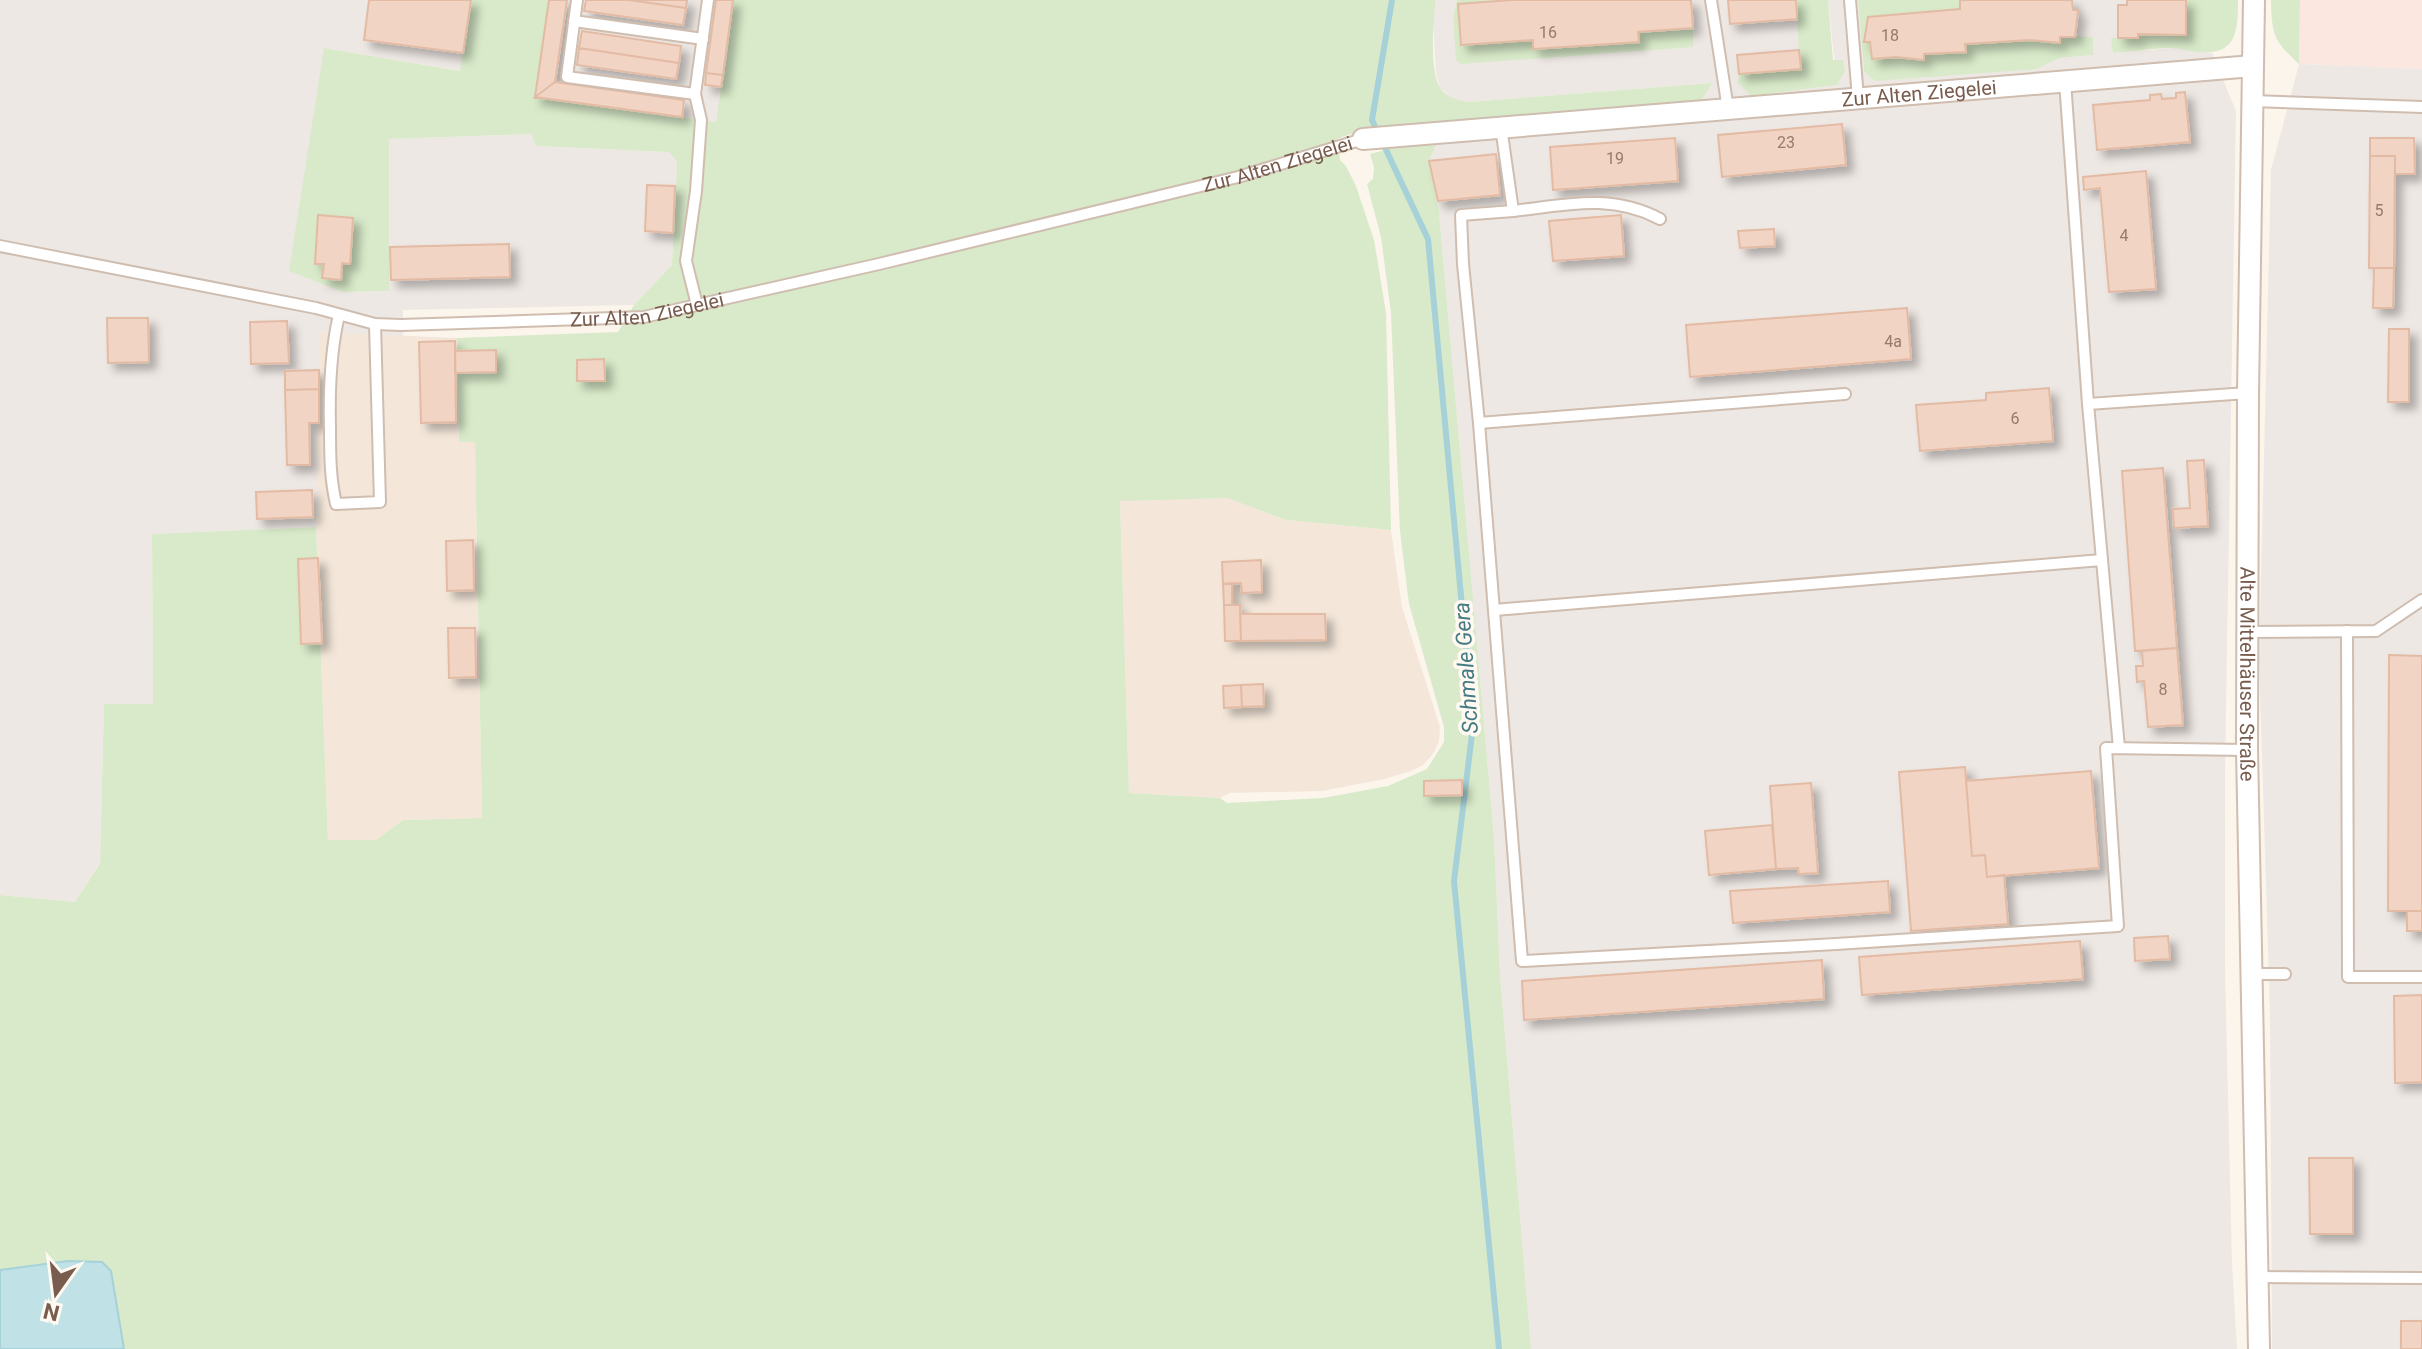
<svg xmlns="http://www.w3.org/2000/svg" width="2422" height="1349" font-family="Roboto,sans-serif">
<style>
.residential{fill:#f4e7da}
.commercial{fill:#fce7e0}
.industrial{fill:#eee8e4}
.green{fill:#d8eac9}
.water{fill:#c0e2e6;stroke:#a6d1d8;stroke-width:2}
.lines{fill:none;stroke-linecap:round;stroke-linejoin:round}
.stream{stroke:#a6d1d8;stroke-width:6}
.building{fill:#f1d4c4;stroke:#e3bba5;stroke-width:2;filter:url(#shadow)}
.service-casing{stroke:#cfbdb0;stroke-width:14}
.minor-casing{stroke:#cfbdb0;stroke-width:24}
.service{stroke:#fff;stroke-width:10}
.minor{stroke:#fff;stroke-width:20}
.labels{text-anchor:middle;dominant-baseline:central;stroke-width:7;stroke-linejoin:round;paint-order:stroke}
.number-label{font-size:16px;fill:#967a6c}
.street-label{font-size:20px;fill:#785c4e;stroke:#fff9f2}
.water-label{font-size:22px;font-style:italic;fill:#457b83;stroke:#fff9f2}
</style>
<defs>
<filter id="shadow"><feDropShadow dx="7" dy="7" stdDeviation="4" flood-color="#0004"/></filter>
</defs>
<rect width="100%" height="100%" fill="#fcf5ec"/>
<path class="residential" d="M319,332L457,338L459,441H475L482,818L403,820L376,840H328L316,527Z
M1227,498L1286,520L1391,530L1402,607L1440,727L1439,741L1433,754L1423,765L1411,771L1385,779L1322,791L1230,793L1220,798L1129,793L1120,500Z"/>
<path class="commercial" d="M2300,0H2422V69L2299,64Z"/>
<path class="industrial" d="M0,0H471L461,71L324,48L343,292L389,291V139L532,134L536,146L669,152L677,162L672,265L634,305L403,310V336L320,332L316,527L152,534L153,704L104,705L100,862L75,902L0,895Z
M549,0H733L716,122L535,97Z
M1436,0H1796L1801,69L1739,74L1751,96L1837,85L1828,0H1858L1864,72L2037,69L2060,58L2092,55L2075,37L2078,11L2073,10L2072,0H2186V35H2138V38H2118L2114,53L2174,48L2212,53L2236,111L2225,771V969L2232,1263L2237,1349H1531L1500,974L1494,837L1439,212L1429,161L1445,124L1701,101L1711,83L1469,102L1453,99L1440,88L1436,73L1433,20Z
M2299,64L2422,69V1349H2272L2270,1013L2259,660L2271,170Z"/>
<path class="green" d="M471,0H549L536,97L716,122L733,0H1436C1433,19 1429,73 1441,89C1448,98 1458,100 1469,102L1712,83L1701,101C1616,107 1531,118 1445,124C1408,127 1372,124 1337,139L1340,160L1346,166L1356,186L1374,240L1386,313L1391,530L1286,520L1227,498L1120,501L1129,793L1220,798L1227,803L1323,798L1388,786L1427,769L1444,742V727L1409,604L1400,531L1391,313L1381,237L1367,184L1373,179L1374,167L1370,154L1393,148L1436,145L1429,161L1439,212L1494,837L1500,974L1531,1349H124L111,1271L38,1264L0,1270V895L75,902L100,863L104,704H153L152,534L316,527L328,840H376L403,820L482,818L475,442H459L457,338L618,332L634,305L672,265L677,162L669,152L536,146L531,134L389,139V291L343,292L289,271L324,48L460,71Z
M1457,0H1512L1459,4L1462,45L1533,40V48L1639,41L1638,32L1693,28V47L1461,64L1456,60L1453,19Z
M1796,0H1828L1833,60H1843L1845,71L1837,85L1751,96L1738,83L1739,74L1800,69Z
M1858,0H2072L2073,10H2078L2075,36L2093,37V55L2060,58L2037,69L1876,81L1864,72Z
M2186,0H2238C2238,34 2236,56 2196,52C2187,51 2179,48 2170,48C2152,48 2132,52 2113,53L2111,38H2138V34H2185Z
M2271,0H2300L2299,64C2273,40 2272,35 2271,0Z"/>
<path class="water" d="M68,1261L102,1262L111,1271L124,1349H0V1270Z"/>
<g class="lines">
<path class="stream" d="M1392,0L1372,120L1428,239L1473,726L1454,881L1499,1349"/>
</g>
<path class="building" d="M369,0H471L463,53L364,40Z
M549,0H567L555,82L535,97Z
M586,0H629L686,8L683,25L584,11Z
M629,0H687L686,8Z
M716,0H733L723,75L706,73Z
M1512,0H1691L1693,28L1638,32L1639,42L1533,49V40L1461,45L1458,4Z
M1728,0H1796L1797,19L1730,24Z
M1960,0H2072L2073,10H2078L2075,37H2060V43L2030,40L1965,44L1966,52L1924,54V60L1896,57L1872,59L1870,42H1864L1868,17L1960,9Z
M2127,0H2186V35L2138,34V38H2118V5H2127Z
M582,31L681,46L679,63L579,48Z
M579,48L679,63L676,79L577,65Z
M1799,50L1801,69L1739,74L1737,55Z
M706,73L723,75L721,87L705,85Z
M555,82L684,100L682,117L535,97Z
M2185,92L2190,142L2097,150L2093,105L2150,100V95L2161,94L2162,99L2176,98V93Z
M1842,124L1846,165L1722,177L1718,135Z
M1675,138L1678,181L1553,190L1550,147Z
M2370,138H2414L2415,174H2395V156H2370Z
M1496,154L1500,195L1438,201L1429,161Z
M2370,156H2395L2394,268H2369Z
M2146,171L2156,289L2109,292L2100,188L2084,190L2083,177Z
M647,185L675,186L673,233L645,231Z
M318,215L353,218L350,264L342,263L341,280L322,278L324,264H315Z
M1621,215L1624,256L1553,261L1549,221Z
M1774,229L1775,246L1740,248L1738,231Z
M509,244L510,277L391,280L390,247Z
M2374,268H2394L2393,308H2373Z
M1907,308L1911,359L1690,377L1686,325Z
M107,318H148L149,362L108,363Z
M287,321L289,363L251,364L250,322Z
M2389,329H2409V402H2388Z
M455,341L456,422L421,423L419,342Z
M496,350V372L455,373V351Z
M604,359L605,381H577V360Z
M319,370V389L285,390V371Z
M2049,388L2053,441L1920,451L1916,405L1986,400V393Z
M319,389V423H309L310,465H287L285,390Z
M2204,460L2208,526L2174,528L2173,509L2190,508L2187,461Z
M2163,468L2177,648L2135,651L2122,471Z
M312,490L313,517L257,519L256,492Z
M473,540L474,590L447,591L446,541Z
M318,558L322,643L301,644L298,559Z
M1261,560L1262,592L1242,593L1241,583L1223,584L1222,562Z
M1232,583V605H1224L1223,584Z
M1224,605H1240L1241,641H1225Z
M1240,614H1325L1326,640L1241,641Z
M448,628H475L476,677L449,678Z
M2177,648L2183,725L2148,727L2144,681L2137,682L2136,666H2143L2142,651Z
M2389,655L2422,656V911H2388Z
M1263,684L1264,706L1242,707L1241,685Z
M1241,685L1242,707L1224,708L1223,686Z
M1965,767L1972,856L1985,855L1987,877L2004,875L2008,924L1911,931L1899,772Z
M2091,771L2099,868L1987,877L1985,855L1972,856L1966,781Z
M1462,780V795L1424,796V781Z
M1811,783L1818,873L1799,874L1798,868L1776,869L1770,786Z
M1772,825L1776,869L1709,875L1705,831Z
M1888,881L1890,912L1733,923L1730,891Z
M2407,911H2422V931H2407Z
M2168,936L2170,959L2135,961L2134,938Z
M2080,941L2083,979L1862,995L1859,957Z
M1822,960L1824,999L1524,1020L1522,981Z
M2422,995V1082L2395,1083L2394,996Z
M2309,1158H2353V1234H2310Z
M2401,1321H2422V1349H2401Z"/>
<g class="lines">
<defs>
<g id="service">
<path d="M577,0L567,77L695,94"/>
<path d="M1711,0L1728,109"/>
<path d="M1850,0L1858,98"/>
<path d="M574,21L703,39"/>
<path d="M2065,81L2088,404L2102,560"/>
<path d="M2253,101L2422,107"/>
<path d="M1501,127L1513,211L1461,215L1463,264L1479,423L1522,961L1836,944L2118,926L2106,748L2247,750"/>
<path d="M1513,211C1566,205 1611,193 1660,219"/>
<path id="s1" d="M0,246L316,308L375,324L401,325L644,317L879,264L1238,177L1363,139"/>
<path d="M697,305L686,261L696,191L701,120L695,94L708,0"/>
<path d="M339,315C330,353 329,390 330,428C330,454 330,478 336,504L380,502L375,324"/>
<path d="M2088,404L2248,393"/>
<path d="M1479,423L1845,394"/>
<path d="M1494,610L2102,560L2119,748"/>
<path d="M2347,631L2348,977H2422"/>
<path d="M2247,632L2376,631L2422,600"/>
<path d="M2251,974H2285"/>
<path d="M2258,1277L2422,1278"/>
</g>
<g id="minor">
<path id="s2" d="M2254,0L2248,393L2247,750L2259,1349"/>
<path id="s3" d="M1363,139L2253,66"/>
</g>
</defs>
<use href="#service" class="service-casing"/>
<use href="#minor" class="minor-casing"/>
<use href="#service" class="service"/>
<use href="#minor" class="minor"/>
</g>
<g class="labels">
<g class="number-label">
<text x="1548" y="32">16</text>
<text x="1890" y="35">18</text>
<text x="1786" y="142">23</text>
<text x="1615" y="158">19</text>
<text x="2379" y="210">5</text>
<text x="2124" y="235">4</text>
<text x="1893" y="341">4a</text>
<text x="2015" y="418">6</text>
<text x="2163" y="689">8</text>
</g>
<g class="street-label">
<text stroke="none"><textPath href="#s3" startOffset="558">Zur Alten Ziegelei</textPath></text>
<text stroke="none"><textPath href="#s1" startOffset="1304">Zur Alten Ziegelei</textPath></text>
<text stroke="none"><textPath href="#s1" startOffset="656">Zur Alten Ziegelei</textPath></text>
<text stroke="none"><textPath href="#s2" startOffset="674">Alte Mittelhäuser Straße</textPath></text>
</g>
<g class="water-label">
<text transform="translate(1466 668) rotate(-94)">Schmale Gera</text>
</g>
</g>
<g transform="translate(56 1293) rotate(194)" stroke="#fff9f2" stroke-width="6" paint-order="stroke">
<path d="M0-6L14 30L0 20L-14 30Z" fill="#785c4e"/>
<text y="-12" font-size="22" font-weight="bold" text-anchor="middle" fill="#785c4e">N</text>
</g>
</svg>
